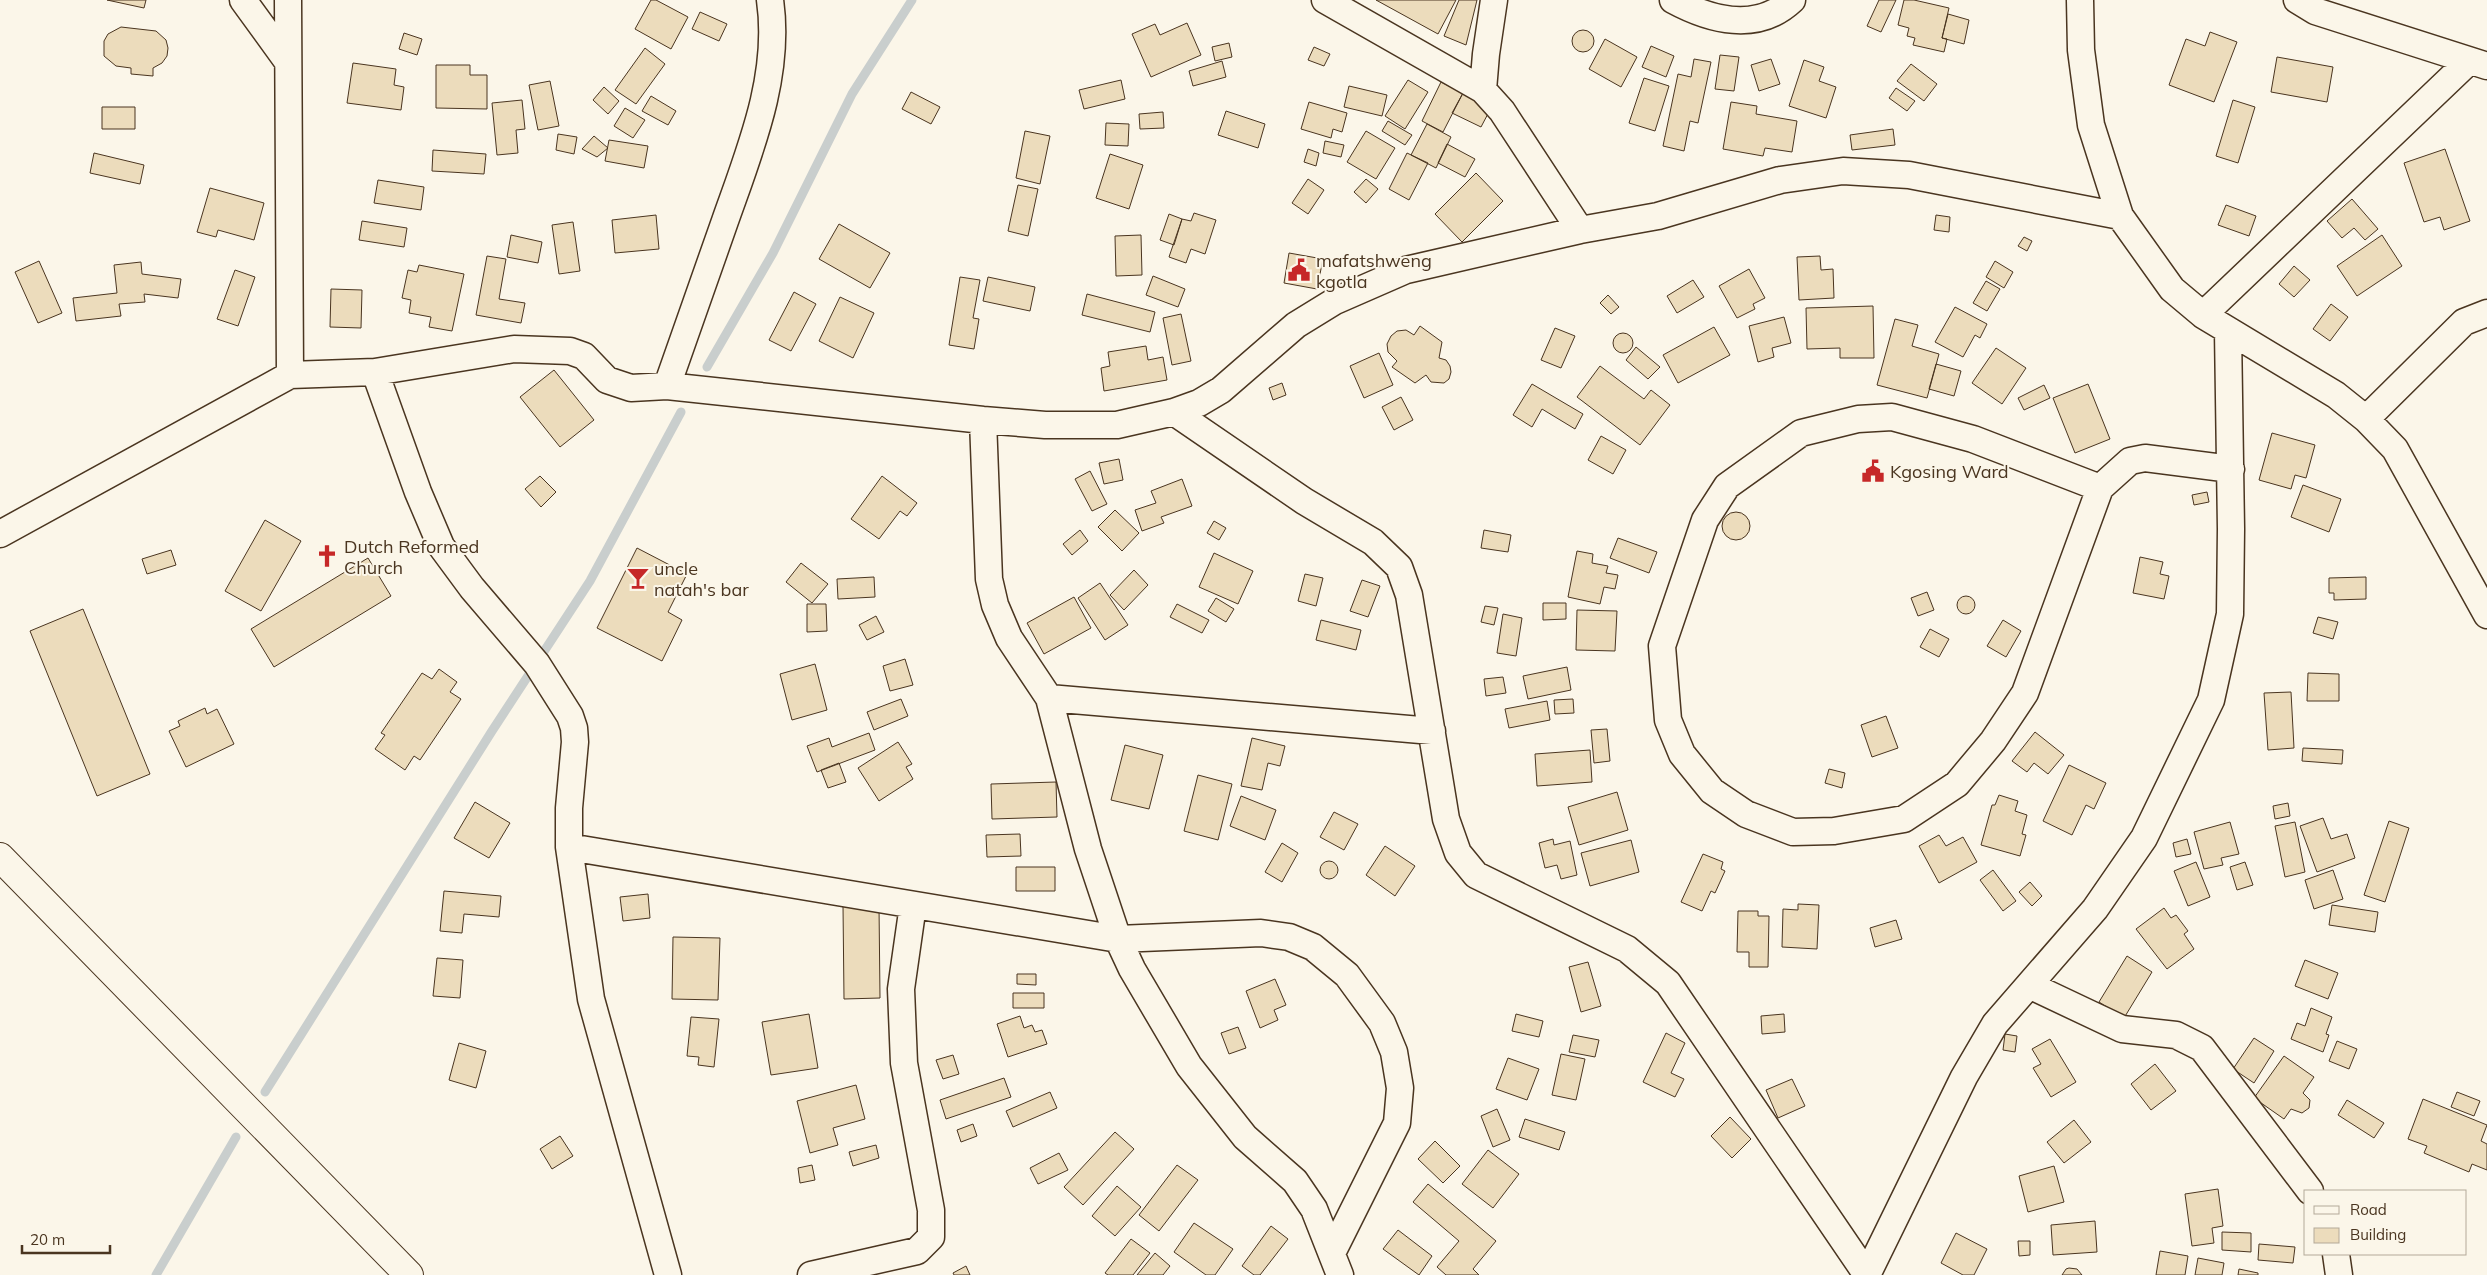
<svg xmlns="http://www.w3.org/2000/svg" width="2487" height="1275" font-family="Mulish,sans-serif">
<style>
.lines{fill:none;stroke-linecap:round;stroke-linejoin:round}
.stream{stroke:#c9cecd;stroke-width:9}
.building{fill:#ecdcbc;stroke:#4a3520}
.street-casing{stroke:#4a3520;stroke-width:29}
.secondary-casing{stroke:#4a3520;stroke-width:30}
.street{stroke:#fbf6e9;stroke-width:26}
.secondary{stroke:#fbf6e9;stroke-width:28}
.labels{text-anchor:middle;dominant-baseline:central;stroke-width:4;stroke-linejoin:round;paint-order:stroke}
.poi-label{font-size:18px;fill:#4a3520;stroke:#fbf6e9;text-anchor:start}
</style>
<rect width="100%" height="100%" fill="#fbf6e9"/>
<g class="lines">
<path class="stream" d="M707,367L773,253L852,94L912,0
M265,1092L492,731L590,581L681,412
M156,1275L236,1137"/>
</g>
<path class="building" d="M107,0H146L144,8Z
M651,0H656L688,17L671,49L635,29Z
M1376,0H1456L1438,34Z
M1459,0H1477L1466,45L1444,36Z
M1879,0H1896L1881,32L1867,26Z
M1904,0H1914L1949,8L1942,38L1947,39L1944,52L1913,45L1915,38L1907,36L1909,28L1898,25Z
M700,12L727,24L719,41L692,29Z
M1948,14L1969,20L1964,44L1942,38Z
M1187,23L1201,55L1151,77L1132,34L1155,24L1160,35Z
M121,27L156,31L166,40L168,48L167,56L162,63L153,68V76L131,74V68L116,66L104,56V41L108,34Z
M1572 41a11 11 0 1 1 22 0a11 11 0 1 1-22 0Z
M2210,32L2237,42L2214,102L2169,85L2186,39L2205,46Z
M404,33L422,39L417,55L399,49Z
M1605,39L1637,57L1621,87L1589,69Z
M1229,43L1232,57L1215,61L1212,47Z
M1651,46L1674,56L1666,77L1642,67Z
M1314,47L1330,54L1324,66L1308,60Z
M645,48L665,64L636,104L615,90Z
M1720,55L1739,57L1734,91L1715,89Z
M2277,57L2333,67L2327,102L2271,92Z
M1694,59L1711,62L1698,123L1690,121L1684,151L1663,146L1678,74L1691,77Z
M1771,59L1780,84L1759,91L1751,65Z
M1804,60L1824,67L1819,81L1836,87L1826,118L1789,106Z
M1222,61L1226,77L1193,86L1189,71Z
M353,63L396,69L394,85L404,87L401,110L347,103Z
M1911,64L1937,84L1924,101L1897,81Z
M436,65H470V75H487V109L436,108Z
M1644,78L1669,86L1655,131L1629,123Z
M1121,80L1125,99L1084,109L1079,90Z
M1408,80L1428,92L1405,129L1385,116Z
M550,81L559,126L538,130L529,85Z
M1441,82L1463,93L1443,132L1422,121Z
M1349,86L1387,95L1382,116L1344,107Z
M604,87L619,101L608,114L593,100Z
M1896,88L1915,101L1907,111L1889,98Z
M911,92L940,107L931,124L902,109Z
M1463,93L1491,108L1481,127L1452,113Z
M651,96L676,111L668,125L642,111Z
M522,100L525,129L516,130L518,153L497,155L492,103Z
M2233,100L2255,107L2238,163L2216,156Z
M1309,102L1347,113L1342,132L1333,129L1331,138L1301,129Z
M1731,102L1757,106L1756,114L1797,121L1792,152L1765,148L1763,156L1723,149Z
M102,107H135V129H102Z
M625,108L645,120L633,138L614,126Z
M1226,111L1265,124L1258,148L1218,135Z
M1163,112L1164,128L1140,129L1139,114Z
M1388,121L1412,135L1405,145L1382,131Z
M1106,123L1129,124L1128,146L1105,145Z
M1427,124L1451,137L1436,168L1411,155Z
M1893,129L1895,145L1852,150L1850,135Z
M1025,131L1050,136L1040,184L1016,178Z
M1366,131L1395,148L1376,179L1347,162Z
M558,134L577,137L574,154L556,150Z
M594,136L608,148L597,157L582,149Z
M609,140L648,146L644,168L605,161Z
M1325,141L1344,145L1341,157L1323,153Z
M1447,144L1475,159L1465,177L1438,163Z
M1308,149L1319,153L1316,166L1304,162Z
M2445,149L2470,221L2444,230L2440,217L2424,222L2404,163Z
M433,150L486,154L484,174L432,171Z
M94,153L144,165L140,184L90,173Z
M1407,153L1428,163L1409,200L1389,189Z
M1110,154L1143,165L1129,209L1096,198Z
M1476,173L1503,201L1462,242L1435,214Z
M1308,179L1324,190L1308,214L1292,203Z
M1366,179L1378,189L1366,203L1354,192Z
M378,180L424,187L421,210L374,203Z
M1018,185L1038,189L1028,236L1008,231Z
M210,188L264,203L254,240L218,230L216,237L197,232Z
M2352,199L2378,229L2365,240L2354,228L2342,238L2327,221Z
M2226,205L2256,216L2249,236L2218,225Z
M1194,213L1216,220L1205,254L1191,249L1186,263L1169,257L1182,219L1191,221Z
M1169,214L1182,219L1174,245L1160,240Z
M656,215L659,249L615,253L612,220Z
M1936,215L1950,217L1949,232L1934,230Z
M362,221L407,228L404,247L359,240Z
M573,222L580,271L559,274L552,225Z
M839,224L890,253L870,288L819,259Z
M511,235L542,242L538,263L507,257Z
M1141,235L1142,275L1116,276L1115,236Z
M2382,235L2402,266L2357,296L2337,266Z
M2024,237L2032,241L2027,251L2018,246Z
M1289,253L1323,259L1317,289L1284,283Z
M487,256L506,259L499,299L525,303L521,323L476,315Z
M1820,256L1821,270L1833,269L1834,298L1799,300L1797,257Z
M39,261L62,313L38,323L15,272Z
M1995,261L2013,272L2004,288L1986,277Z
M141,262L142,274L181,279L178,298L144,294L145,302L119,304L121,316L76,321L73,298L117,293L114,265Z
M419,265L464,274L452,331L429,327L431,317L409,313L411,300L402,298L408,270L417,272Z
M2294,266L2310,280L2294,297L2279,284Z
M1749,269L1765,298L1753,304L1755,309L1737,318L1719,286Z
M235,270L255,277L238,326L217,319Z
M1153,276L1185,289L1178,307L1146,295Z
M960,277L980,280L973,318L979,319L974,349L949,345Z
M988,277L1035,287L1030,311L983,301Z
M1693,280L1704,297L1677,313L1667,296Z
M1986,281L2000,289L1987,311L1973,303Z
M331,289L362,290L361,328L330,327Z
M794,292L816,304L791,351L769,340Z
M1087,294L1155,312L1150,332L1082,315Z
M1608,295L1619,307L1611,314L1600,303Z
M840,297L874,313L853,358L819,341Z
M2331,304L2348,317L2330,341L2313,329Z
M1873,306L1874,358H1840V348L1807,349L1806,308Z
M1955,307L1987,324L1980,338L1975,335L1963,357L1935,342Z
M1181,314L1191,361L1172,365L1163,318Z
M1784,317L1791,343L1772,348L1774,357L1758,362L1749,326Z
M1895,319L1918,325L1912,346L1939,354L1927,398L1877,385Z
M1420,326L1442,342L1439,358L1446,360L1450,366L1451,372L1449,379L1444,383L1431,382L1426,375L1415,383L1392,367L1397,361L1388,352L1387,344L1391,336L1397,331L1406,330L1414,335Z
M1714,327L1730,355L1678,383L1663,355Z
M1555,328L1575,336L1561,368L1541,360Z
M1613 343a10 10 0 1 1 20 0a10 10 0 1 1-20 0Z
M1146,346L1148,360L1163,357L1167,380L1104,391L1101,368L1110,366L1108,352Z
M1636,347L1660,367L1648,379L1626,360Z
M1996,348L2026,368L2002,404L1972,383Z
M1379,353L1393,385L1364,398L1350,366Z
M1936,364L1961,371L1954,396L1929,389Z
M1600,366L1644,399L1651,390L1670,405L1640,445L1577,397Z
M554,370L594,420L560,447L520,397Z
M1282,383L1286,395L1273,400L1269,388Z
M1532,384L1583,414L1575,429L1542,409L1532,427L1513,415Z
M2088,384L2110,439L2075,453L2053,398Z
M2044,385L2050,398L2024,410L2018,398Z
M1401,397L1413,420L1394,430L1382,407Z
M2272,433L2315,445L2306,478L2295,475L2291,489L2259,480Z
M1601,436L1626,450L1613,474L1588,460Z
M1119,459L1123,480L1104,484L1099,463Z
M1090,471L1107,504L1092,511L1075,479Z
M540,476L556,492L541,507L525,489Z
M882,476L917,503L907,516L900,511L879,539L851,519Z
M1182,479L1192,506L1161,517L1164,523L1142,531L1135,510L1156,503L1151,491Z
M2303,485L2341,499L2329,532L2291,517Z
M2207,492L2209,502L2194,505L2192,495Z
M1115,510L1139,533L1122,551L1098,527Z
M1722 526a14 14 0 1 1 28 0a14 14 0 1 1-28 0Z
M265,520L301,541L261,611L225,591Z
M1214,521L1226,528L1219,540L1207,533Z
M1080,530L1088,541L1072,555L1063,544Z
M1484,530L1511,535L1508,552L1481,548Z
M1618,538L1657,552L1649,573L1610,558Z
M637,548L687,574L668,612L682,620L662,661L597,628Z
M171,550L176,565L147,574L142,559Z
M1577,551L1593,554L1592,563L1608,566L1606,573L1618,575L1615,589L1604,587L1600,604L1568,597Z
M1214,553L1253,571L1238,604L1199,587Z
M2140,557L2163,562L2160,574L2169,576L2164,599L2133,593Z
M368,558L391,596L274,667L251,629Z
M801,563L828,584L812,603L786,582Z
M1134,570L1148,585L1124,610L1110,595Z
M1305,574L1323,578L1316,606L1298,601Z
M874,577L875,597L838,599L837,579Z
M2366,577V599L2334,600V593H2329V578Z
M1362,580L1380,586L1368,617L1350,611Z
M1100,583L1128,625L1105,640L1078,598Z
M1927,592L1934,610L1918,616L1911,598Z
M1957 605a9 9 0 1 1 18 0a9 9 0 1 1-18 0Z
M1074,597L1091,628L1044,654L1027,623Z
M1216,598L1234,609L1226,622L1208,611Z
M1543,603H1566V619L1543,620Z
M807,604H826L827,631L807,632Z
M1177,604L1209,620L1202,633L1170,617Z
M1485,606L1498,608L1494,625L1481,622Z
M83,609L150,774L97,796L30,631Z
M1577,610L1617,611L1615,651L1576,650Z
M1503,614L1522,618L1516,656L1497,653Z
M876,616L884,632L867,640L859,625Z
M2318,617L2338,622L2333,639L2313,633Z
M1321,620L1361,630L1356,650L1316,640Z
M2003,620L2021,631L2006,657L1987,646Z
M1930,629L1949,639L1939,657L1920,647Z
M905,659L913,685L890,691L883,666Z
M815,664L827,710L792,720L780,674Z
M1567,667L1571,690L1528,699L1523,676Z
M439,669L457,682L450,692L461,699L420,760L414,756L405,770L375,749L385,735L381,733L422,673L432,679Z
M2308,673L2339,674V701H2307Z
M1503,677L1506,693L1486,696L1484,679Z
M2291,692L2294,748L2268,750L2264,693Z
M901,699L908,716L874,730L867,712Z
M1573,699L1574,713L1555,714L1554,700Z
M1547,701L1550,720L1509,728L1505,709Z
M205,708L207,714L217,709L234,744L186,767L169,731L180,726L178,721Z
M1886,716L1898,748L1872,757L1861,725Z
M1607,729L1610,761L1594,763L1591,730Z
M2035,732L2064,755L2048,774L2034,763L2027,772L2012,761Z
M869,733L875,750L817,772L807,746L829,738L832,747Z
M1252,738L1285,746L1280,766L1268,763L1262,790L1241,786Z
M898,742L912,764L906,767L913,779L879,801L858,768Z
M1125,745L1163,755L1149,809L1111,800Z
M2303,748L2343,750L2342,764L2302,761Z
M1590,750L1592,782L1537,786L1535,754Z
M839,763L846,782L828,788L821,770Z
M2069,765L2106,783L2094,809L2086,805L2072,835L2043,821Z
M1829,769L1845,773L1842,788L1825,783Z
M1198,775L1232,784L1218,840L1184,831Z
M1056,782L1057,817L992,819L991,784Z
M1617,792L1628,830L1579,845L1568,807Z
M1999,795L2018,801L2015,811L2027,815L2022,834L2026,835L2020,856L1981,845L1992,805H1995Z
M1241,796L1276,810L1265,840L1230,826Z
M475,802L510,823L489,858L454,838Z
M2288,803L2290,816L2275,819L2273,806Z
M1334,812L1358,824L1344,850L1320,837Z
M2323,818L2331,839L2347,834L2355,858L2317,872L2300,826Z
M2389,821L2409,828L2385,902L2364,895Z
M2230,822L2239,854L2221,858L2223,865L2204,869L2194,832Z
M2295,822L2305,872L2285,877L2275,826Z
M1020,834L1021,856L987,857L986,835Z
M1939,835L1946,846L1963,837L1977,862L1939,883L1919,846Z
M1553,839L1554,845L1570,841L1577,875L1561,879L1557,865L1545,868L1539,843Z
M2187,839L2191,854L2176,857L2173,843Z
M1631,840L1639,872L1590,886L1581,853Z
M1282,843L1298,853L1282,882L1265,872Z
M1385,846L1415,866L1395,896L1366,875Z
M1703,854L1723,862L1721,869L1725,871L1715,893L1711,891L1702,911L1681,902Z
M1320 870a9 9 0 1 1 18 0a9 9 0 1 1-18 0Z
M2196,862L2210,897L2188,906L2174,871Z
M2245,862L2253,885L2237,890L2230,867Z
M1016,867H1055V891H1016Z
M1993,870L2016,901L2003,911L1980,880Z
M2333,870L2343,899L2314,909L2305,880Z
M2030,882L2042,896L2032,906L2019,892Z
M444,891L501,896L499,917L464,914L462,933L440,931Z
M648,894L650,918L623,921L620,897Z
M1798,904L1819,905L1817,949L1782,947L1783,909L1798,910Z
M2332,905L2378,912L2375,932L2329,925Z
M843,906H879L880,998L844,999Z
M2164,908L2171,918L2176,915L2188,931L2184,934L2194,949L2167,969L2136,929Z
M1738,911H1758V916H1769L1768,967H1749V952H1737Z
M1896,920L1902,939L1875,947L1870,928Z
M673,937L720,938L718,1000L672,999Z
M2127,956L2152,972L2124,1018L2099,1002Z
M437,958L463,960L460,998L433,996Z
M2305,960L2338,973L2328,999L2295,986Z
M1588,962L1601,1006L1581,1012L1569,967Z
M1017,974H1036V985L1017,984Z
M1275,979L1286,1005L1274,1010L1278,1020L1260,1028L1246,991Z
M1013,993H1044V1008H1013Z
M2311,1008L2332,1017L2326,1034L2329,1035L2323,1052L2291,1039L2297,1023L2305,1026Z
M809,1014L818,1068L771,1075L762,1022Z
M1516,1014L1543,1021L1539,1037L1512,1031Z
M1784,1014L1785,1032L1762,1034L1761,1016Z
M1020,1016L1024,1028L1032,1025L1035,1032L1042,1030L1047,1044L1008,1057L997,1024Z
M691,1017L719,1019L714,1067L698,1065L699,1057L687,1056Z
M1238,1027L1246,1048L1229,1054L1221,1033Z
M1666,1033L1685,1043L1671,1073L1684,1079L1675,1097L1643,1082Z
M2005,1034L2017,1036L2015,1052L2003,1050Z
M1573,1035L1599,1040L1595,1057L1569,1052Z
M2254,1038L2274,1051L2254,1083L2233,1069Z
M2050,1039L2076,1082L2051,1097L2033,1068L2041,1064L2032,1049Z
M2337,1041L2357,1049L2349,1069L2329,1061Z
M459,1043L486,1051L476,1088L449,1080Z
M1561,1054L1585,1059L1576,1100L1552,1095Z
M953,1055L959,1074L943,1079L936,1060Z
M2284,1056L2314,1077L2303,1093L2310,1100L2309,1108L2302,1113L2291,1109L2284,1119L2254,1098Z
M1508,1058L1539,1069L1527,1100L1496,1089Z
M2155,1064L2176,1091L2151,1110L2131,1084Z
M1004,1078L1011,1097L946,1119L940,1100Z
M1792,1079L1805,1106L1778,1118L1766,1090Z
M856,1085L865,1119L833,1128L838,1145L810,1153L797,1101Z
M1050,1092L1057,1108L1013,1127L1006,1111Z
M2457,1092L2480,1101L2474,1116L2451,1107Z
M2423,1099L2487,1125L2481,1141L2487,1144V1170L2472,1164L2469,1172L2424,1153L2427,1146L2408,1139Z
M2347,1100L2384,1123L2374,1138L2338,1115Z
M1497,1109L1510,1140L1493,1147L1481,1116Z
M1730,1117L1751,1139L1732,1158L1711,1136Z
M1525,1119L1565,1132L1559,1150L1519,1137Z
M2074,1120L2091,1142L2064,1163L2047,1142Z
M973,1124L977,1136L961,1142L957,1130Z
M1115,1132L1134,1149L1083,1205L1064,1187Z
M560,1136L573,1156L552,1169L540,1149Z
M1435,1141L1460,1166L1443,1183L1418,1159Z
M876,1145L879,1158L853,1166L849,1152Z
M1488,1150L1519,1174L1493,1208L1462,1184Z
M1059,1153L1068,1170L1038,1184L1030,1168Z
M812,1165L815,1180L800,1183L798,1168Z
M1177,1165L1198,1180L1159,1231L1139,1215Z
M2054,1166L2064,1202L2028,1212L2019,1176Z
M1428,1184L1496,1241L1473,1269L1479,1275H1446L1437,1267L1459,1241L1413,1202Z
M1117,1186L1141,1207L1115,1236L1092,1216Z
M2218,1189L2223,1226L2212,1228L2214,1243L2192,1246L2185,1194Z
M2095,1221L2097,1252L2053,1255L2051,1225Z
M1194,1223L1233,1249L1215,1275H1206L1174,1252Z
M1271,1226L1288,1239L1260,1275H1254L1242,1266Z
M1398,1230L1432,1256L1419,1275L1383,1249Z
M2222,1232L2251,1233V1252L2222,1250Z
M1956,1233L1987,1249L1974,1275H1963L1941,1263Z
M1131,1239L1150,1253L1133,1275H1108L1105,1273Z
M2018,1241H2030V1255L2019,1256Z
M2259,1244L2295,1247L2293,1263L2258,1260Z
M2160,1251L2188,1256L2185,1275H2156Z
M1155,1253L1170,1266L1163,1275H1137Z
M2198,1258L2224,1263L2222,1275H2195Z
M966,1266L970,1275H954L953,1273Z
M2069,1268L2077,1269L2082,1275H2062L2066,1269Z
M2239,1269L2258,1273V1275H2238Z"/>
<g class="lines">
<defs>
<path id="street" d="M243,0L288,62
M288,0L290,375
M1325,0L1483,90
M1494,0L1486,54L1483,90L1502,111L1580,230
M1673,0C1710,20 1757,33 1792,0
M2080,0L2081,50L2091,125L2120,216L2172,289L2203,315L2336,395L2366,419L2395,449L2487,615
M2297,0L2315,11L2487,66
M2203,315L2469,61
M375,372L418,492L441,546L472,588L537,664L570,716L574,728L575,742L569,808V847L591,999L668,1275
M667,386C686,331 706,276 725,221C750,150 781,76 770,0
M1174,412L1304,501L1373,542L1399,567L1409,595L1446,819L1458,853L1476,875L1627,949L1668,983L1867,1275
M2366,419L2464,322L2487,313
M983,420L989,579L995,605L1009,638L1049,698L1088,849L1118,939L1132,969L1189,1066L1245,1137L1295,1181L1314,1209L1340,1275
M2100,488L1973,439L1892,417L1858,419L1801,433L1727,486L1705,520L1662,646L1668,720L1682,754L1712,791L1746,814L1793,832L1834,831L1904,819L1957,784L1993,741L2025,693L2100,488L2130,461L2145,458L2231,469
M0,534L290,375L375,372L514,349L570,351L584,356L607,380L631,388L667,386L983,420L1045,425H1117L1174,412L1199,403L1221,390L1296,325L1335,301L1406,270L1580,230L1658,216L1780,180L1843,171L1909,175L2120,216
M1049,698L1432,731
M569,847L1118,939L1261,933L1289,937L1313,947L1347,975L1382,1023L1394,1052L1400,1088L1397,1123L1332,1253
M2029,985L2122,1029L2176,1035L2202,1048L2310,1191
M2336,1254L2339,1275
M811,1275L917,1251L931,1237V1210L904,1063L901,989L913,905
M1867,1275L1964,1077L1995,1024L2095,909L2144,838L2211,700L2230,614L2231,529L2228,331"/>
<path id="secondary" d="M0,857L409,1275"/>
</defs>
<use href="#street" class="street-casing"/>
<use href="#secondary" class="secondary-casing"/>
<use href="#street" class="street"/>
<use href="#secondary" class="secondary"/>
</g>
<defs>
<symbol id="civic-bare" viewBox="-9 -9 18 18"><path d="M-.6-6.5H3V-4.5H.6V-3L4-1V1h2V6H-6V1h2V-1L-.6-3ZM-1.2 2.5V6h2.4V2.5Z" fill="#c62828" stroke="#fbf6e9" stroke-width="2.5" paint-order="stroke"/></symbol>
<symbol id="church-bare" viewBox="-9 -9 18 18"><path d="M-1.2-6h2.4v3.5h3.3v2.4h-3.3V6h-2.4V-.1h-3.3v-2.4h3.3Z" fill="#c62828" stroke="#fbf6e9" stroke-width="2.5" paint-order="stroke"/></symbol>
<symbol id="bar-bare" viewBox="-9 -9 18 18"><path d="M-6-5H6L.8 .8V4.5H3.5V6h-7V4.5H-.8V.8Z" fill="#c62828" stroke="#fbf6e9" stroke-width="2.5" paint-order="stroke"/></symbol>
</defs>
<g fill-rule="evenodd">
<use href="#civic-bare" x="1283" y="254" width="32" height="32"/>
<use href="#civic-bare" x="1857" y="455" width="32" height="32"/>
<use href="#church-bare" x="311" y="540" width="32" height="32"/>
<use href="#bar-bare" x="622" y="562" width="32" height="32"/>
</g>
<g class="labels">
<g class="poi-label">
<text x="1316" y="260">mafatshweng<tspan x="1316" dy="21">kgotla</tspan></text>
<text x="1890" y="471">Kgosing Ward</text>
<text x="344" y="546">Dutch Reformed<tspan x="344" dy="21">Church</tspan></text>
<text x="654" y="568">uncle<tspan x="654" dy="21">natah's bar</tspan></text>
</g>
</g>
<rect x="2304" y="1190" width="162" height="65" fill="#fbf6e9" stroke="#b4a999"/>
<rect x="2314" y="1206" width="25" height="8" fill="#fbf6e9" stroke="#b4a999"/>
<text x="2350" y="1215" font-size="15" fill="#4a3520">Road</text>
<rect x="2314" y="1228" width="25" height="15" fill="#ecdcbc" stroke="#b4a999"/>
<text x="2350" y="1240" font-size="15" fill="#4a3520">Building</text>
<path d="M22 1245v8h88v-8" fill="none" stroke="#4a3520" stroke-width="2.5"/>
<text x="30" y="1245" font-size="15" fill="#4a3520" stroke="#fbf6e9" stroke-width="4" paint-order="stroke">20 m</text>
</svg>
